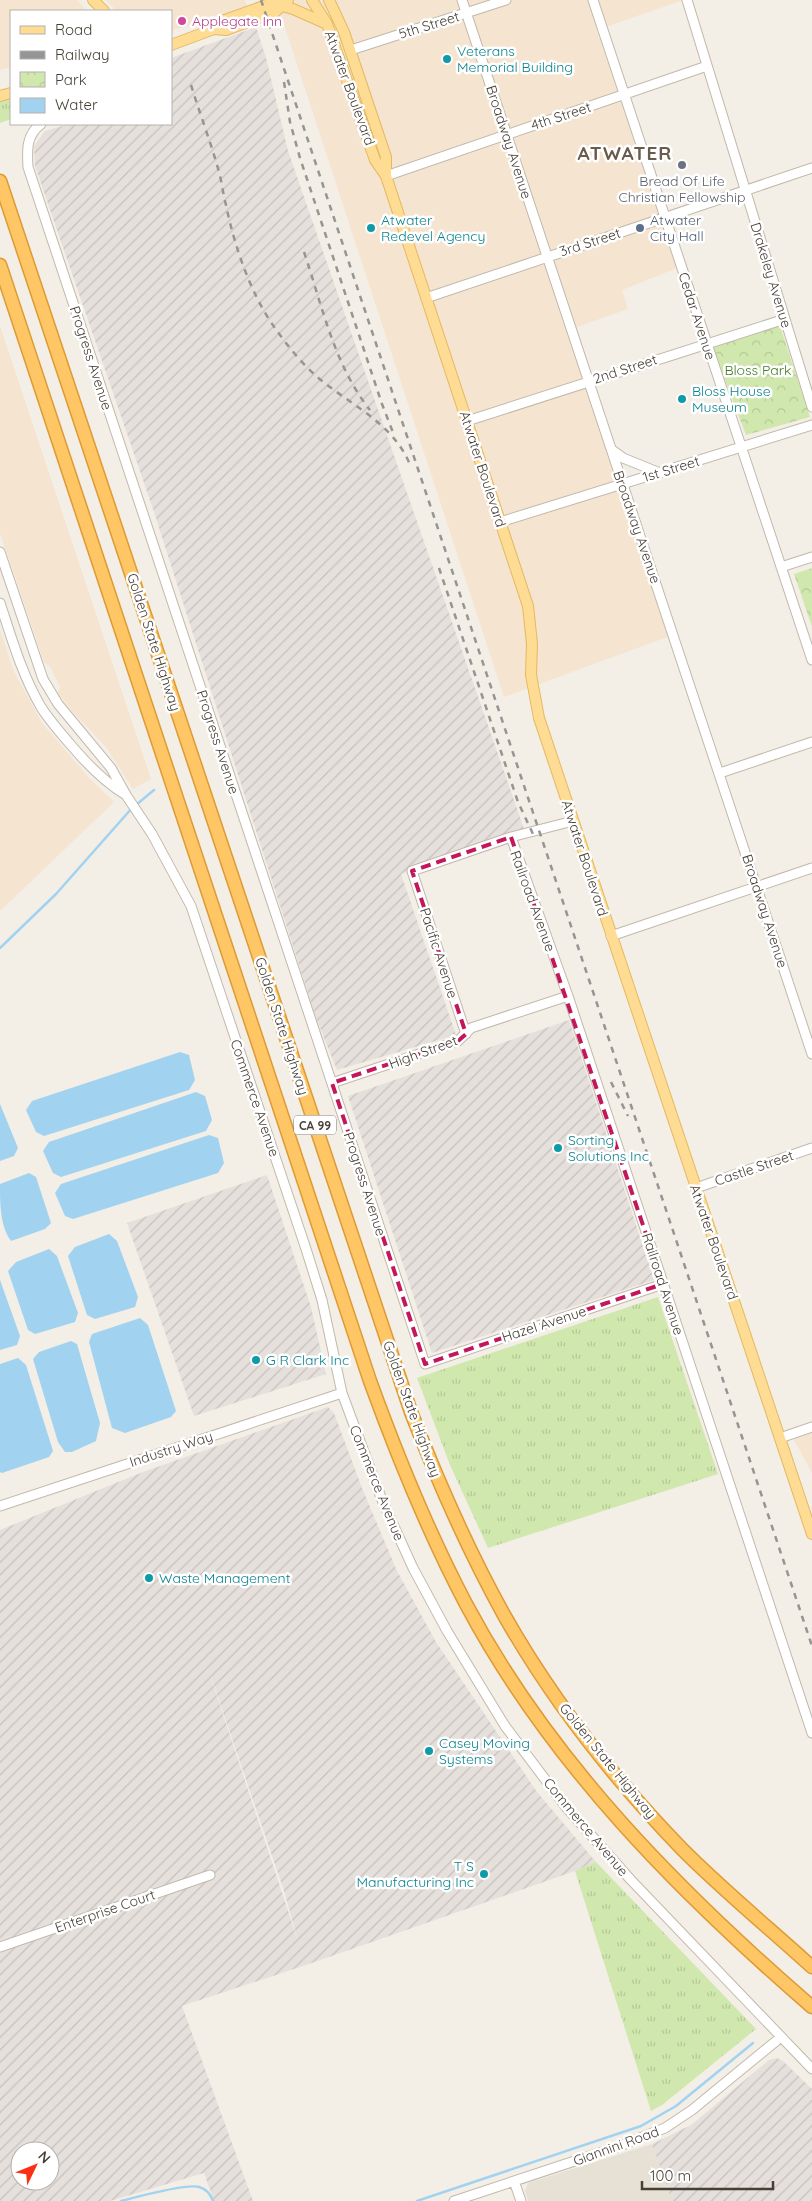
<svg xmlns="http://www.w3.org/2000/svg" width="812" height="2201" font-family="Quicksand,sans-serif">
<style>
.residential{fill:#e7e0d4}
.commercial{fill:#f5e4d0}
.industrial{fill:url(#industrial-furrows);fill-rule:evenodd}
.grass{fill:url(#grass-tufts)}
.park{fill:url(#park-crowns)}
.water{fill:#a1d3f1}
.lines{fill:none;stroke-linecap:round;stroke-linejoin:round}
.stream{stroke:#a1d3f1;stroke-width:2.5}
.minor-casing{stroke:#c1b9ab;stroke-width:11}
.major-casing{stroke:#e4b962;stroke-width:12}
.highway-casing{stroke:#de9a34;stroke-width:15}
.minor{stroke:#fff;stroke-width:9}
.major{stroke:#ffdc93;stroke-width:10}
.highway{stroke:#ffc665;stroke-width:12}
.rail{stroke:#959595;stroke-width:2.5;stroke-dasharray:6 6;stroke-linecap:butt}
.marked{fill:none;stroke:#c2185b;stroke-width:4;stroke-dasharray:10 6;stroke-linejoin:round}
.hotel-dot{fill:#d1479c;stroke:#fff;stroke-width:2}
.culture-dot{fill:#0f9aa8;stroke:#fff;stroke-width:2}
.worship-dot{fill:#6b7280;stroke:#fff;stroke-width:2}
.service-dot{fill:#5c6f8a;stroke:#fff;stroke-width:2}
.labels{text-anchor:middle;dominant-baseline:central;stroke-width:5;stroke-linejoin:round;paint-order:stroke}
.shield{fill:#fff;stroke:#7e7972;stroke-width:1}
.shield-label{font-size:12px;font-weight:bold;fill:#463f35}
.hotel-label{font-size:14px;fill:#b23c85;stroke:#fff;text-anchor:start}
.street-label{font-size:14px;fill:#463f35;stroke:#fff}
.culture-label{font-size:14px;fill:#0d838f;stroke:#fff;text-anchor:start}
.worship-label{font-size:14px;fill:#5b616d;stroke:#fff}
.service-label{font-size:14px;fill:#4e5e75;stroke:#fff;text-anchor:start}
.park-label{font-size:14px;fill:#497828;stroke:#fff}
.district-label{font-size:19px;font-weight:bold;letter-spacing:1px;fill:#695c4c;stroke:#fff}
</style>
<defs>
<pattern id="industrial-furrows" width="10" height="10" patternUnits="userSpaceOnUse" patternTransform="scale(1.25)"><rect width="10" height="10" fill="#e5e0db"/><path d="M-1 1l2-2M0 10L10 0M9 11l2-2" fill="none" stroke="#c6c1bd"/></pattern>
<pattern id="grass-tufts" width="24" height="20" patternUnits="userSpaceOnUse" patternTransform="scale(1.25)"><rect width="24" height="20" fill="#d0e8ae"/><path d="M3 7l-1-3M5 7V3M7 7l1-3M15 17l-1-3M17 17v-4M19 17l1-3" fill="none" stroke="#b4c896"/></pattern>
<pattern id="park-crowns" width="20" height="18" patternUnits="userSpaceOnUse" patternTransform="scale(1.25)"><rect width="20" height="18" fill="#d0e8ae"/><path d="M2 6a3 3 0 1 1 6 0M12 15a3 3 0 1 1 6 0" fill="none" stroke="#b4c896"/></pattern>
</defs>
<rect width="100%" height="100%" fill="#f3eee6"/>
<path class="residential" d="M652,2144L672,2201H528L525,2191L528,2183Z"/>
<path class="commercial" d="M0,0H77L87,11H11V67L0,70Z
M106,0H245L247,6L171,31V11H117Z
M276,0H683L597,30L677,268L622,290L628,309L577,327L670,636L504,697Z
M0,326L151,779L133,789L106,747L72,711L58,693L60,687L50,666L44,662L0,533Z
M0,629L13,670L42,723L89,778L114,802L0,911Z
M812,1432V1473L793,1438Z"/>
<path class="industrial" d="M256,27L266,58L288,151L524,829L401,874L456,1035L337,1070L316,1018L154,512L35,166L34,146L45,131L69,124H171V58Z
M569,1020L654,1280L432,1353L348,1096Z
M267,1175L311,1307L326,1374L194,1416L127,1223Z
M328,1407L334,1413L362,1488L397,1571L436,1642L537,1792L596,1862L575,1871L306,1965L182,2006L253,2201H214L204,2173L110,2201H0V1530L143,1472ZM211,1677L285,1894L298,1941L211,1678ZM20,2151H50V2181H20Z
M777,2058L783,2061L812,2089V2201H672L652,2144L691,2125L769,2060Z"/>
<path class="grass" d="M11,98V119L0,123V101Z
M658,1297L718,1474L488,1548L450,1465L417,1378Z
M596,1862L756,2029L662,2105L651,2111L575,1871Z"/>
<path class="park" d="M779,323L810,417L746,435L711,343Z
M812,568V627L794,574Z"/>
<path class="water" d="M180,1052L189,1055L195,1080L189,1090L44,1136L36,1132L26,1110L32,1101Z
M196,1092L205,1096L212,1120L206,1131L61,1177L53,1173L43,1151L49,1142Z
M0,1104L18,1148L14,1156L0,1161Z
M209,1135L218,1138L224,1163L218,1173L73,1219L65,1216L55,1193L61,1184Z
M29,1173L36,1177L51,1223L45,1229L11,1241C0,1226 0,1203 0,1184Z
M109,1234L117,1241L138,1297L135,1307L95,1319L87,1315L68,1256L75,1247Z
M49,1249L57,1256L78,1313L75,1322L35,1334L28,1330L8,1271L16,1262Z
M0,1280L20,1336L17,1345L0,1350Z
M140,1318L148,1325L176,1411L171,1417L125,1433L112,1428L89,1342L92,1334Z
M71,1341L77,1344L100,1423L96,1441L72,1452H65L58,1442L33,1359L39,1352Z
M18,1358L26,1365L53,1451L49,1457L2,1473L0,1472V1364Z"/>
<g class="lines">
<path class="stream" d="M136,805L154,790
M0,948L56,894L132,808
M121,2201C137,2197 186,2183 199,2187C206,2189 211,2195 213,2201
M417,2201L641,2126L676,2106L753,2043"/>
<defs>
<path id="minor" d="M462,0L812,1054
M593,0L812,660
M687,0L812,407
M351,50L506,0
M41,124C26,135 27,150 28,167L425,1364L663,1284
M386,176L707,66
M426,298L812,168
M467,421L785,319
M612,450L623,458L660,473
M500,522L812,425
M0,552L43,679L58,704L111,768L126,795L152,834L191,906L306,1249L322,1300L342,1393L382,1500L413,1568L447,1631L505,1726L566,1807L630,1879L812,2069
M781,567L812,557
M0,603C12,639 22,675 41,707C51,723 65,738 77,752C92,769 106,783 126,795
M720,773L812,742
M511,837L568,996L812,1733
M611,936L812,868
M466,1034L412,871L511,837L573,821
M332,1083L458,1041L471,1028L568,996
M696,1188L812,1148
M780,1438L812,1427
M0,1506L342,1393
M0,1947L210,1875
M514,2181L521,2201
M454,2201L617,2147L665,2128L692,2110L781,2037"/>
<path id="major" d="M93,0L104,11
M312,0L327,24L375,160L386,176L528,606L532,644L531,675L539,718L812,1534
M329,0L344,32L386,157V175
M214,29L226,30L275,12L288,0
M171,45L214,29L222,21L272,3L293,9L327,24
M0,96L11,93"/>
<path id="highway" d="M0,181L411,1412C438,1482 468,1550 504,1615C552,1700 615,1780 683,1850C724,1891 769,1928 812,1967
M0,265L370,1381C398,1458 428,1532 466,1604C550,1762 678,1891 812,2007"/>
</defs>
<use href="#minor" class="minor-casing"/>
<use href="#major" class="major-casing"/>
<use href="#highway" class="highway-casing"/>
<use href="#minor" class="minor"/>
<use href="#major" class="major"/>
<use href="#highway" class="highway"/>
<path class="rail" d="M261,0L812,1646
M284,82L290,122L300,158L382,404L394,435
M191,85C200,114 211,143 219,172C222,183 223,194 226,205C234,245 251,295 275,328C289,348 306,369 326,384C358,409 395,426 411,467
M304,252C322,305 334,365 370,410
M439,568L518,802L533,834
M611,1082L628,1116"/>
</g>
<path class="marked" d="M511,837L663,1284L425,1364L332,1083L458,1041L466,1034L412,871Z"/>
<circle class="hotel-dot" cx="182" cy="21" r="5"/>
<g class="culture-dot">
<circle cx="447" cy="59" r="5"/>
<circle cx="371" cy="228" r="5"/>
<circle cx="682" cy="399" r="5"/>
<circle cx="558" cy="1148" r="5"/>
<circle cx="256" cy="1360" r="5"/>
<circle cx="149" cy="1578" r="5"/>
<circle cx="429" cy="1751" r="5"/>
<circle cx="484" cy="1874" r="5"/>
</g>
<circle class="worship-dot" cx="682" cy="165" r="5"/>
<circle class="service-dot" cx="640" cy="228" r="5"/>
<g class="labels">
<rect class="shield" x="294" y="1115.5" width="42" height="19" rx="4"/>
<g class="shield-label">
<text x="315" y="1125">CA 99</text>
</g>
<g class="hotel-label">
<text x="192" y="21">Applegate Inn</text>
</g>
<g class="street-label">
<text transform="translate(429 25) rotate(-17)">5th Street</text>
<text transform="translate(350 88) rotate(70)">Atwater Boulevard</text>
<text transform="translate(561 116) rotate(-18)">4th Street</text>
<text transform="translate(509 142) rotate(72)">Broadway Avenue</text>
<text transform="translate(590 242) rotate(-18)">3rd Street</text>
<text transform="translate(771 275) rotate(73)">Drakeley Avenue</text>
<text transform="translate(697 316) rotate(72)">Cedar Avenue</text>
<text transform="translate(91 358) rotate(72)">Progress Avenue</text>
<text transform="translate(625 369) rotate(-18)">2nd Street</text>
<text transform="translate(483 469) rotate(72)">Atwater Boulevard</text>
<text transform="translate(671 469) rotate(-17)">1st Street</text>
<text transform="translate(637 527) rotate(71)">Broadway Avenue</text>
<text transform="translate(154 642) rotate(72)">Golden State Highway</text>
<text transform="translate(218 742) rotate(72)">Progress Avenue</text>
<text transform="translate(585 858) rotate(72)">Atwater Boulevard</text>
<text transform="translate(533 901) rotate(70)">Railroad Avenue</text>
<text transform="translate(765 911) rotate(72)">Broadway Avenue</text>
<text transform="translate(439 953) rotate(72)">Pacific Avenue</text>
<text transform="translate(282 1026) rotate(72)">Golden State Highway</text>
<text transform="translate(423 1052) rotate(-20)">High Street</text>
<text transform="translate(255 1098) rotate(71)">Commerce Avenue</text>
<text transform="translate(754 1168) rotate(-19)">Castle Street</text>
<text transform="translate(365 1184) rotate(72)">Progress Avenue</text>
<text transform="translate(714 1242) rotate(71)">Atwater Boulevard</text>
<text transform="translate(663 1284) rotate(72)">Railroad Avenue</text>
<text transform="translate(544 1324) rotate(-18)">Hazel Avenue</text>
<text transform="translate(412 1409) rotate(70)">Golden State Highway</text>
<text transform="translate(171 1449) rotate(-18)">Industry Way</text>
<text transform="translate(377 1483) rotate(68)">Commerce Avenue</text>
<text transform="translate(608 1761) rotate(51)">Golden State Highway</text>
<text transform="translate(586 1827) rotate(50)">Commerce Avenue</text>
<text transform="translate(105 1911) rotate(-19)">Enterprise Court</text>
<text transform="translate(616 2146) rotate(-20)">Giannini Road</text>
</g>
<g class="culture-label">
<text x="457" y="51">Veterans<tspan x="457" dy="16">Memorial Building</tspan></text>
<text x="381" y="220">Atwater<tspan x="381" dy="16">Redevel Agency</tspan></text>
<text x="692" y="391">Bloss House<tspan x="692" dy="16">Museum</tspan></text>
<text x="568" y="1140">Sorting<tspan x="568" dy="16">Solutions Inc</tspan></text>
<text x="266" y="1360">G R Clark Inc</text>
<text x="159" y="1578">Waste Management</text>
<text x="439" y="1743">Casey Moving<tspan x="439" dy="16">Systems</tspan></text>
<text x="474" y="1866" text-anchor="end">T S<tspan x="474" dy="16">Manufacturing Inc</tspan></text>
</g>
<g class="worship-label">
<text x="682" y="181">Bread Of Life<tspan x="682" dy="16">Christian Fellowship</tspan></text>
</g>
<g class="service-label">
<text x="650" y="220">Atwater<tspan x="650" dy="16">City Hall</tspan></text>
</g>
<g class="park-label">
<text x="758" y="370">Bloss Park</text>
</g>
<g class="district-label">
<text x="625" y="153">ATWATER</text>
</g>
</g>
<rect x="10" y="10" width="162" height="115" fill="#ffffff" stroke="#b5b2ae"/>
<rect x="20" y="26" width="25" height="8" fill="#ffdc93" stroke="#b5b2ae"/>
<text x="55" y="35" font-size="15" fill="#463f35">Road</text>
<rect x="20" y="51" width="25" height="8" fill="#959595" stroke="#b5b2ae"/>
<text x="55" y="60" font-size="15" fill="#463f35">Railway</text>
<rect x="20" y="72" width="25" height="15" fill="url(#park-crowns)" stroke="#b5b2ae"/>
<text x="55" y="85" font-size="15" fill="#463f35">Park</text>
<rect x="20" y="98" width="25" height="15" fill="#a1d3f1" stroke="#b5b2ae"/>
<text x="55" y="110" font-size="15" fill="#463f35">Water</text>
<g transform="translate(35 2166) rotate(47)"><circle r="24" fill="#ffffff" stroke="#b5b2ae"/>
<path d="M0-4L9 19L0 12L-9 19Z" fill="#fb2f14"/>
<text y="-8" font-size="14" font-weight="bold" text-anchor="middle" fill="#463f35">N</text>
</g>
<path d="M642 2181v8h131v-8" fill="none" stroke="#463f35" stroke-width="2.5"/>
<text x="650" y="2181" font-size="15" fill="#463f35" stroke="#ffffff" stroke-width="4" paint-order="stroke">100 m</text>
</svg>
